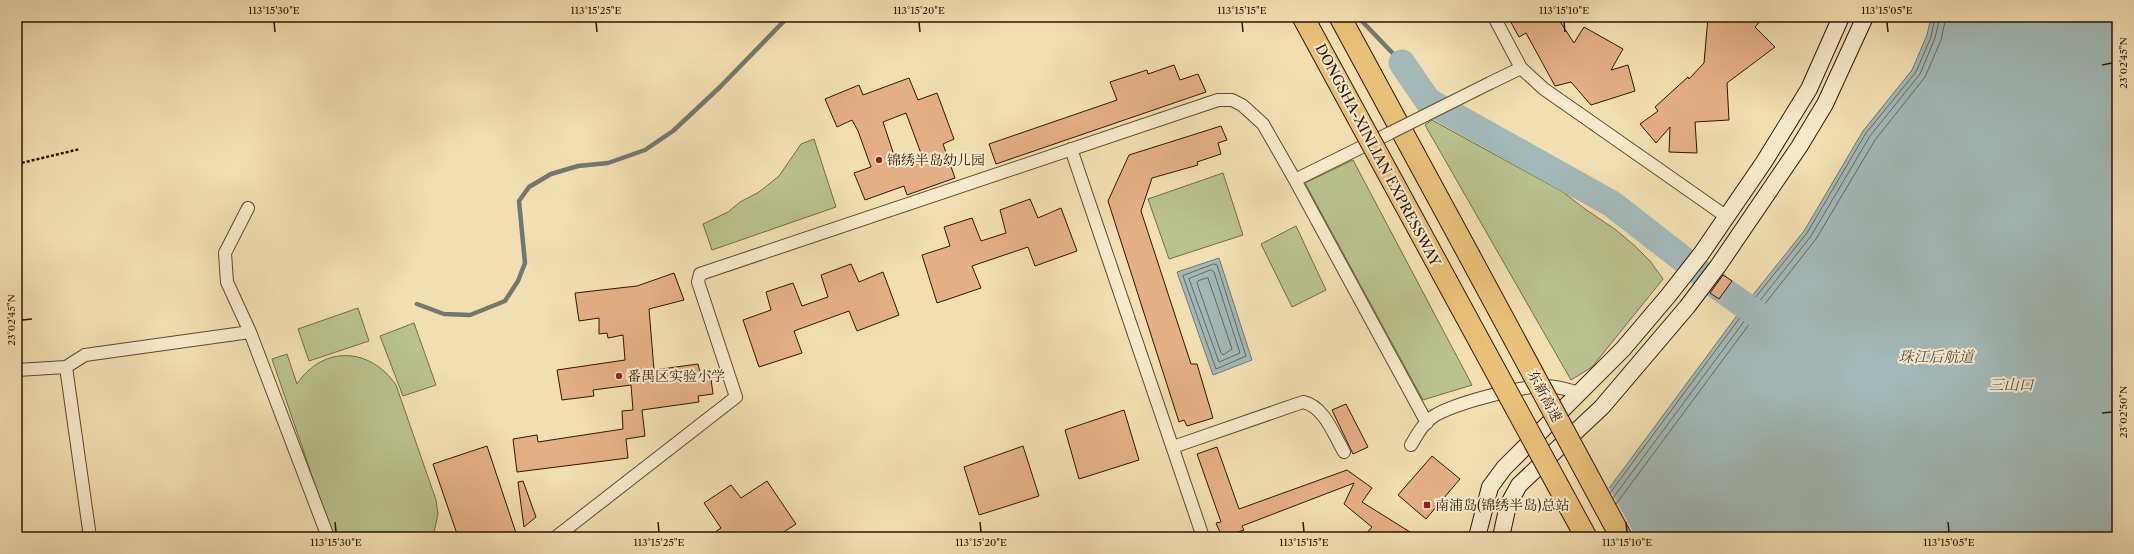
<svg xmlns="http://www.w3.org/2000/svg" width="2134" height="554" font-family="'Libre Caslon Text','Noto Serif SC',serif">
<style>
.green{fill:#b9c28d;stroke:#746c49}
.water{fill:#a2b9b8;stroke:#747770}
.pier{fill:#f2dfb1}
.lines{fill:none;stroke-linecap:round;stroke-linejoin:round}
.shore{stroke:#68675e;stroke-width:1}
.stream{stroke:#747770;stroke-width:4.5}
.river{stroke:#a2b9b8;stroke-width:27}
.building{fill:#e5af86;stroke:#2f1505;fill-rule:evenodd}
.street-casing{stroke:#604830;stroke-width:14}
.secondary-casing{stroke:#2f1505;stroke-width:18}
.highway-casing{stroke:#2f1505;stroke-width:23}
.path{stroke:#2f1505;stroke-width:2.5;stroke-dasharray:3 2;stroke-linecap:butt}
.street{stroke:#f7eacc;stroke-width:12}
.secondary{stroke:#f7eacc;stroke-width:16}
.highway{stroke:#e9c078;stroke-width:21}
.street-bridge-casing{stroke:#604830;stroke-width:14;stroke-linecap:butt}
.highway-bridge-casing{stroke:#2f1505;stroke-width:23;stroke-linecap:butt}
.street-bridge{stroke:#f7eacc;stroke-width:12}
.highway-bridge{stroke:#e9c078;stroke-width:21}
.ticks{fill:none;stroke:#2f1505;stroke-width:1.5}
.poi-dot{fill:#8f2418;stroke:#f7eacc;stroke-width:1.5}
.labels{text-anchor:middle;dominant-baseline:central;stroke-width:4;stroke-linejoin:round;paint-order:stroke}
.street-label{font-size:14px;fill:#2f1505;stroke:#f7eacc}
.poi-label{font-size:14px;fill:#2f1505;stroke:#f7eacc;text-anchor:start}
.water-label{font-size:15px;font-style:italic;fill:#574e44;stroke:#f7eacc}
.neatline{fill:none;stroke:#2f1505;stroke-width:1.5}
.ticks-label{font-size:10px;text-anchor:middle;fill:#2f1505}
</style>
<rect width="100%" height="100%" fill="#f2dfb1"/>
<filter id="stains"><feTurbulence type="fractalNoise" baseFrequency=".005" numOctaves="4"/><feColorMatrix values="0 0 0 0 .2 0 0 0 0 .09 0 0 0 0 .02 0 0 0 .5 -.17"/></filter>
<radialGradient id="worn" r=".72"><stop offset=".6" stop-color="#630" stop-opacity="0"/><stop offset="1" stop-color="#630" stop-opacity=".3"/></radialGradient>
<path class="green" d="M1432,120L1563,192L1585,209L1616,230L1635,246L1650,261L1663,279L1592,367L1571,380L1425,125Z
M814,139L836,207L712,250L703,224L728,212L740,202L759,192L779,176L801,144Z
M1353,160L1472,385L1423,400L1305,183Z
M1223,173L1243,235L1169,259L1148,199Z
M1296,226L1326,290L1292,307L1261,244Z
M358,308L369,341L309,361L298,329Z
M414,323L436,385L403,396L380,336Z
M287,354L297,384C323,345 370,347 396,385L436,500L438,514L433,537H333L272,359Z"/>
<path class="water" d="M1931,17H2117V537H1573L1744,306L1804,231L1863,131L1912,70L1927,35Z
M1219,258L1252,360L1213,375L1177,272Z"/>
<path class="pier" d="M1608,486L1636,537H1576L1573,533Z"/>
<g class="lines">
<path class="shore" d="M1214,264L1217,265L1246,356L1216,369L1183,276Z
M1211,270L1214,272L1240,353L1219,362L1189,279Z
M1208,278L1232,349L1223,355L1221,353L1197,283L1198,281Z
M1610,493L1747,308L1807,233L1866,133L1916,72L1931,37L1935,17
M1613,498L1751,312L1811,236L1870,136L1920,74L1935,38L1940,17
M1616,504L1756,315L1816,239L1875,140L1925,77L1941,40L1946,17"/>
<path class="stream" d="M1017,17H1028
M1358,17L1402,63
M417,304L444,314L470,315L505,301L518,281L525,263L519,201L529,187L551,174L578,166L608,163L645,150L673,131L720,87L788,17"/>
<path class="river" d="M1402,63L1428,101L1612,204L1720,288L1775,327"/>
</g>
<path class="building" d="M1508,17H1557L1574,43L1584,27L1623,49L1611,70L1628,65L1635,91L1591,105L1571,82L1555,86L1526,33L1519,37Z
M1708,17H1764L1755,27L1775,47L1727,83L1729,120L1695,122L1697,153L1669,152L1670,127L1656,143L1640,124L1658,111L1655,107L1688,77L1689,79L1704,63Z
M1174,65L1180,80L1198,74L1206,92L996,164L989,144L1117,100L1110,82L1147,70L1148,74Z
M909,78L918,100L937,93L954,139L943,144L955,178L907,195L904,186L865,200L854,173L871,167L858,131L852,120L837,127L825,99L859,85L863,95ZM906,113L922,156L897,164L883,122Z
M1221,126L1227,140L1218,143L1221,154L1197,162L1198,165L1152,178L1141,211L1191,364H1197L1213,418L1187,426L1184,420L1179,422L1108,201L1129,155Z
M1030,199L1038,218L1061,208L1077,251L1035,266L1028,247L972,266L981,288L937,303L922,255L950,246L944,227L972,218L981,241L1006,233L1000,210Z
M851,264L859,282L883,272L899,315L857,331L849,311L794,331L802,353L759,367L743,320L771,310L766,292L793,283L802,306L828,297L821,275Z
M674,273L684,300L649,309L654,370L698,364L700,372L710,371L713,394L698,396L699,402L642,410L645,436L626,439L628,458L517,472L513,439L537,435L538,442L623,429L622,411L633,410L631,385L593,390L594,396L562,400L557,370L625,360L623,335L608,338L607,333L599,334V318L579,321L575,293L637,286Z
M1723,275L1732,281L1719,299L1710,293Z
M1346,404L1368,447L1353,454L1332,410Z
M1124,410L1139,460L1079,479L1065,430Z
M487,446L516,533L510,537H458L433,464Z
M1023,446L1039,496L979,515L964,467Z
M1217,447L1239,509L1347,470L1372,488L1362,502L1418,537H1363L1372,527L1344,504L1354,483L1242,526L1244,530L1222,537L1216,523L1221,522L1197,454Z
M1432,456L1460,479L1426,519L1398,495Z
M523,481L536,517L524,527L518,482Z
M767,481L796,524L776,537H708L721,528L704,503L731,485L741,498Z"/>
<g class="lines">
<defs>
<path id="street" d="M1494,17L1521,68L1544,89L1727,217
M1490,83L1521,68
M1071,149L1203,537
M1295,180L1390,133
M248,208L225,253L227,282L250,332L328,537
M66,367L90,537
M17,370L66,367L85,355L250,332
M1411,445C1417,435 1423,423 1434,416C1455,403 1521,386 1546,386C1557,386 1569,390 1579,393
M1173,447L1303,402C1324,406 1334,435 1344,452
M556,537L736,397L698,282L700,274L1218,100H1232L1242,105L1263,124L1295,180L1427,423"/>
<path id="secondary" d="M1477,537L1490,487L1504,468L1623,349L1668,296L1701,254L1764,162L1809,89L1841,17
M1501,537L1508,505L1519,485L1602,407L1687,307L1718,266L1799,147L1825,104L1865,17"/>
<path id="highway" d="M1340,17L1469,255"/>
</defs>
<use href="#street" class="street-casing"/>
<use href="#secondary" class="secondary-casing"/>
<use href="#highway" class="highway-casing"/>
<path class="path" d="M17,164L80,149"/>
<use href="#street" class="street"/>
<use href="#secondary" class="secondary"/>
<use href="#highway" class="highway"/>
<defs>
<path id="street-bridge" d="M1390,133L1490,83"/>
<path id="highway-bridge" d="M1303,17L1586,537
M1469,255L1621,537"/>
</defs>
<use href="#street-bridge" class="street-bridge-casing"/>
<use href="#highway-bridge" class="highway-bridge-casing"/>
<use href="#street-bridge" class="street-bridge"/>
<use href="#highway-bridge" class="highway-bridge"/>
</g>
<path class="ticks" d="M274,22L275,32M596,22L597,32M919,22L920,32M1242,22L1243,32M1564,22L1565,32M1887,22L1888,32M2102,65L2112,63M22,320L32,319M2102,413L2112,412M335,522L336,532M658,522L659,532M980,522L981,532M1303,522L1304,532M1626,522L1627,532M1948,522L1949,532"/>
<g class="poi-dot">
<circle cx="879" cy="160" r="4"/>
<circle cx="619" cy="376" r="4"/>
<rect x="1423" y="501" width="8" height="8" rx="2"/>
</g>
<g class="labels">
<g class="street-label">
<text transform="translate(1378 155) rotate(62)">DONGSHA-XINLIAN EXPRESSWAY</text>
<text transform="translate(1545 396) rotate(62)">东新高速</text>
</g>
<g class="poi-label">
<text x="887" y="160">锦绣半岛幼儿园</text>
<text x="627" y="376">番禺区实验小学</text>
<text x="1435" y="505">南浦岛(锦绣半岛)总站</text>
</g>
<g class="water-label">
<text x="1936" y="356">珠江后航道</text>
<text x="2011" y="384">三山口</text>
</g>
</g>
<rect width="2134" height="554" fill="none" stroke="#f2dfb1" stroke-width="44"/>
<rect x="22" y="22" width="2090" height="510" class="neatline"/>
<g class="ticks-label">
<text x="274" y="14">113°15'30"E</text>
<text x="596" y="14">113°15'25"E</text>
<text x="919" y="14">113°15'20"E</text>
<text x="1242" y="14">113°15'15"E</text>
<text x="1564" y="14">113°15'10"E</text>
<text x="1887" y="14">113°15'05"E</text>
<text transform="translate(2123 63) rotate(-90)" y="4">23°02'45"N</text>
<text transform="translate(11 320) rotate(-90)" y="4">23°02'45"N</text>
<text transform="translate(2123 412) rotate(-90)" y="4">23°02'50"N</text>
<text x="336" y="546">113°15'30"E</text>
<text x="659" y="546">113°15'25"E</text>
<text x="981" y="546">113°15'20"E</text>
<text x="1304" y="546">113°15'15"E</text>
<text x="1627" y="546">113°15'10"E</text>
<text x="1949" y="546">113°15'05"E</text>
</g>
<rect width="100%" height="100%" filter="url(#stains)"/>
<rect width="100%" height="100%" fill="url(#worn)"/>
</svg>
